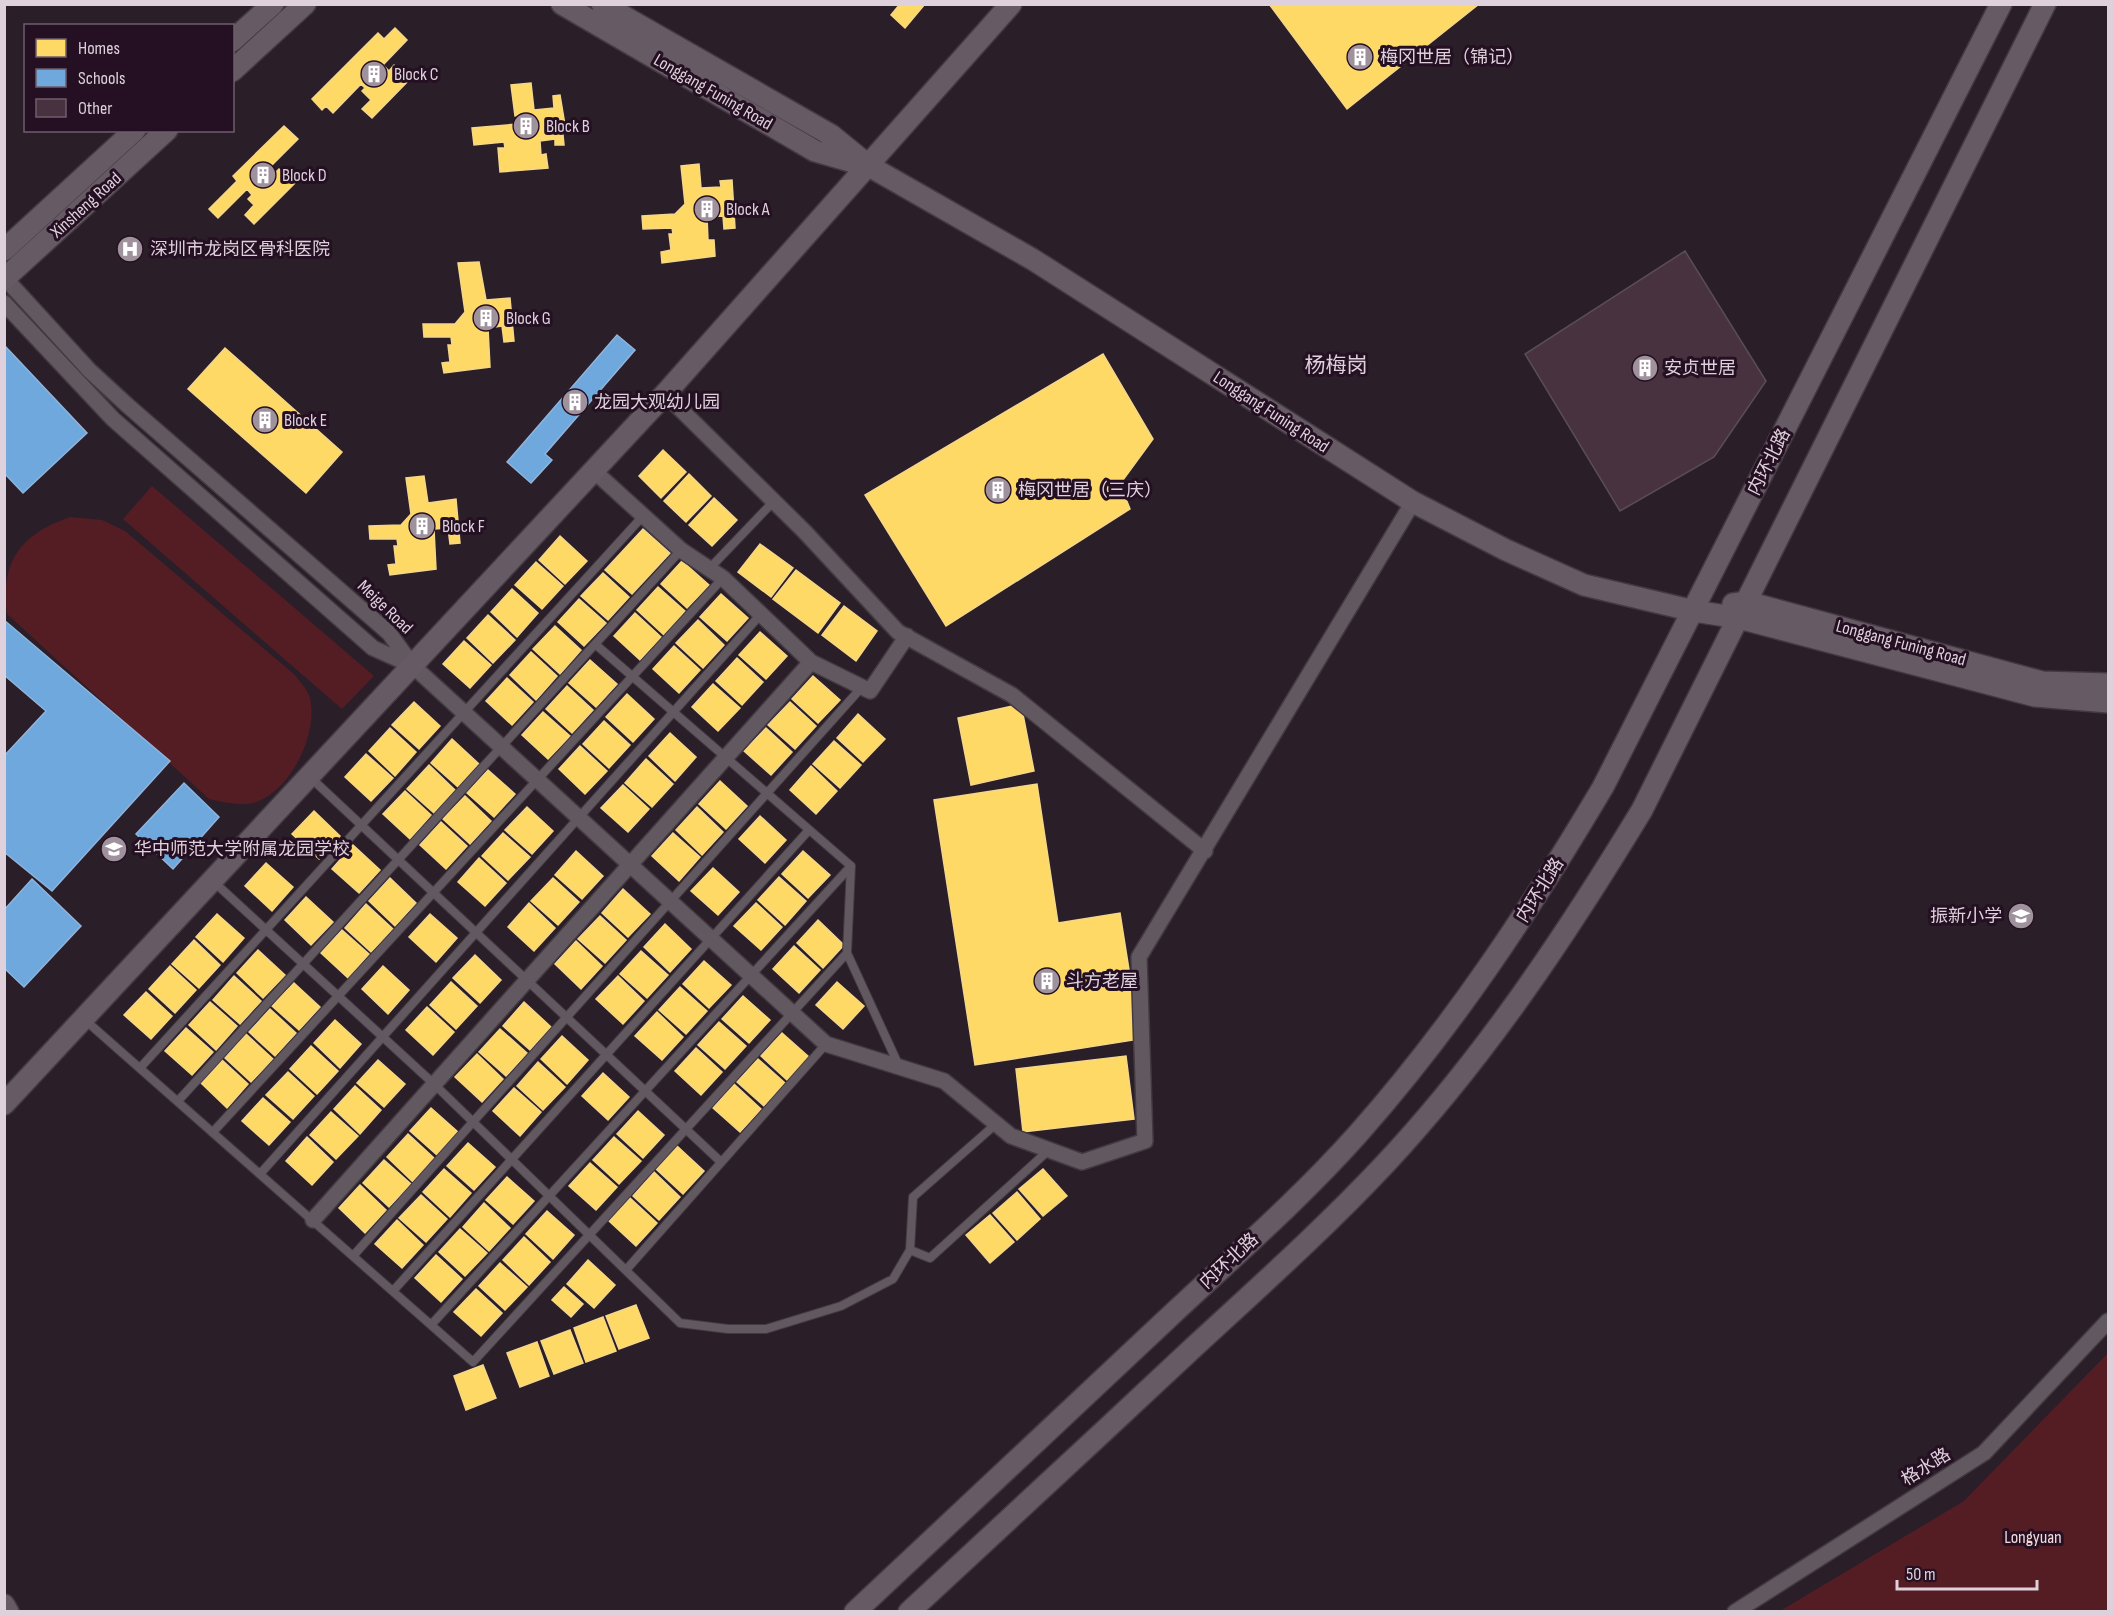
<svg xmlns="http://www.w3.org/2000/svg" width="2113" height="1616" font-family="'Sofia Sans Condensed','Noto Sans SC',sans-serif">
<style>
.green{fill:#541d24}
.homes{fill:#ffd966;stroke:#f5d789;stroke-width:1.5}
.schools{fill:#6fa8dc;stroke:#91b4dc;stroke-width:1.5}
.building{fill:#48323f;stroke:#5a4e55;stroke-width:1.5}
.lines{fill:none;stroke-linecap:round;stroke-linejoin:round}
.lane-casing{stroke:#423941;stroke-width:10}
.street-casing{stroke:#423941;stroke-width:18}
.secondary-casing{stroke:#423941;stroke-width:24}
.lane{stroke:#625960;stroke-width:8}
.street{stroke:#625960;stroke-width:15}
.secondary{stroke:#665a65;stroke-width:21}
.labels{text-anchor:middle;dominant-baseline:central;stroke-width:6;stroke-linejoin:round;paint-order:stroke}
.poi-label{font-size:18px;fill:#dfd1dc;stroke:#241022;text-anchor:start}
.street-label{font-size:18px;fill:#dfd1dc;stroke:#241022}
.park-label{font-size:18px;fill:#f6dada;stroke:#241022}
.quarter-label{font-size:21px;fill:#dfd1dc;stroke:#241022}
</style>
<rect width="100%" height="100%" fill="#2a1e28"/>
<path class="green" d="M152,486L374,676L342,709L123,519Z
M70,517L102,520L125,531L295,675C300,682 308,690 310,698C318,732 294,783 263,799C246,808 227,803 209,799L7,614C0,559 22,534 70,517Z
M2108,1353V1611H1780L1964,1501Z"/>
<path class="homes" d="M900,4H925L905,28L891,15Z
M1269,4H1479L1347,109Z
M395,28L407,40L383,65L389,71L394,65L399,70L403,66L413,76L372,118L362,109L371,100L362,91L365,88L361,84L333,113L326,106L322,110L312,99L378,33L384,39Z
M531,83L534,110L554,108L553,96L560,95L565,125H562L564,145H555V139L540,141L541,155L546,154L548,168L500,172L498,148H505L504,142L474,145L472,128L518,124L524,115L515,116L511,85Z
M284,126L298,139L269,168L274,174L279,169L283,173L287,169L298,180L254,224L245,215L254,205L248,199L252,195L247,189L218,218L209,209L237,181L233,176Z
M699,164L701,188L721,187L720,181L732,180L735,228L724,229L723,216L707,217L708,240H714L715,256L662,263L661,252L671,250L669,234H673L672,228L643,229L642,216L675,214L685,204L681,166Z
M479,262L486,300L510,298L514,341L504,342L502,326L488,328L490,367L444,373L442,363L450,362L448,345H452L451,337H424L423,324H455L465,312L458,263Z
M225,348L342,452L306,493L188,389Z
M1103,354L1153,439L1120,484L1130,509L946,626L865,495Z
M663,450L686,472L661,498L639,476Z
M689,474L711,496L686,522L664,501Z
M424,476L428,503L456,499L460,543L450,544L448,528L434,529L436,569L390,575L388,565L396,564L394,546H398L397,539H370L369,526L401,525L411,514L406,478Z
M714,498L737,520L712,546L689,525Z
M643,529L670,553L632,594L605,570Z
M560,536L587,561L565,584L539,560Z
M760,544L793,568L771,597L738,572Z
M682,561L709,585L687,608L661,584Z
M536,562L563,586L542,609L515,585Z
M796,570L840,603L818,633L773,599Z
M603,573L629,597L608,620L581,596Z
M658,587L685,611L664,635L637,610Z
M512,589L538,613L517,637L491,612Z
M721,594L748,618L727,641L700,617Z
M579,599L606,623L584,646L558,622Z
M844,606L877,631L856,661L822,635Z
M635,613L661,637L640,660L614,636Z
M488,615L515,640L493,663L467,638Z
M698,620L724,645L703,668L676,643Z
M555,626L581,650L560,674L533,649Z
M760,632L787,656L766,679L739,655Z
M464,641L491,665L470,688L443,664Z
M674,646L700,670L679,693L653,669Z
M531,652L557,676L536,700L510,675Z
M737,658L763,682L742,705L716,681Z
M590,660L617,684L596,707L569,683Z
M813,676L840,700L818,723L792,699Z
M507,678L533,702L512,725L486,701Z
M713,684L740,708L718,731L692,707Z
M567,686L593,710L572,733L546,709Z
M627,694L654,719L633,742L606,717Z
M414,702L440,726L419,749L392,725Z
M790,702L816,726L795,749L768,725Z
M1021,704L1034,771L971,785L958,718Z
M543,712L570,736L548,759L522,735Z
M858,714L885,739L863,762L837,738Z
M604,721L630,745L609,768L583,744Z
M390,728L416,752L395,776L369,751Z
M766,728L792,752L771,775L744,751Z
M670,733L696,757L675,781L649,756Z
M452,739L479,764L458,787L431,763Z
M834,741L861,765L840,788L813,764Z
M580,746L607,771L585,794L559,769Z
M366,754L393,778L371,801L345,777Z
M646,759L673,784L652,807L625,783Z
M429,765L455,790L434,813L407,789Z
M811,766L837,791L816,814L790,790Z
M488,770L515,794L494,817L467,793Z
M720,781L747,806L726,829L699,804Z
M1037,784L1058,923L1120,913L1140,1039L975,1065L934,800Z
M623,785L649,809L628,832L601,808Z
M405,791L431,815L410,839L383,814Z
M465,796L491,821L470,844L443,819Z
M527,807L553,831L532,854L505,830Z
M697,807L723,832L702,855L676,830Z
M314,811L340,836L319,859L292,834Z
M760,816L786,840L765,863L739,839Z
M441,822L467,846L446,869L420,845Z
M503,833L530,857L508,880L482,856Z
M673,833L700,857L679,881L652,856Z
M353,845L380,870L359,893L332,869Z
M576,851L603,876L582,899L555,875Z
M803,851L830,875L808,898L782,874Z
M479,858L506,883L485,906L458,882Z
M266,863L293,887L272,911L245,886Z
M713,868L739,892L718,915L691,891Z
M779,877L806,901L785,925L758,900Z
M390,878L416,903L395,926L369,901Z
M553,878L579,902L558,925L531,901Z
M623,889L650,914L628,937L602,913Z
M306,897L333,922L311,945L285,920Z
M529,903L555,928L534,951L508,927Z
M756,903L782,927L761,950L734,926Z
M366,904L393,929L371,952L345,928Z
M217,914L244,938L223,962L196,937Z
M430,914L457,938L436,962L409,937Z
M600,916L626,940L605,963L578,939Z
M818,920L844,945L823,968L797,943Z
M665,924L691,949L670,972L644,947Z
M342,930L369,954L348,978L321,953Z
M194,940L220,965L199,988L172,964Z
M576,941L602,966L581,989L555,964Z
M794,946L820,970L799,993L773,969Z
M258,950L285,975L263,998L237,973Z
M641,951L668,975L647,998L620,974Z
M475,955L501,980L480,1003L453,978Z
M704,961L731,985L709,1008L683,984Z
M170,966L196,990L175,1013L149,989Z
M383,966L409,990L388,1014L362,989Z
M234,976L261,1001L240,1024L213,1000Z
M618,976L644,1001L623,1024L596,999Z
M451,982L477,1006L456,1029L430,1005Z
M837,982L864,1006L843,1029L816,1005Z
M294,983L320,1007L299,1030L272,1006Z
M680,987L707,1011L686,1034L659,1010Z
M146,992L172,1016L151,1039L124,1015Z
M743,996L770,1020L749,1043L722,1019Z
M210,1002L237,1026L216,1050L189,1025Z
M524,1002L551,1027L530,1050L503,1026Z
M427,1007L454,1032L433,1055L406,1030Z
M270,1009L296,1033L275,1056L249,1032Z
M657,1012L683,1037L662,1060L635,1036Z
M335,1020L361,1044L340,1068L314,1043Z
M719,1022L746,1046L725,1069L698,1045Z
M186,1028L213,1052L192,1075L165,1051Z
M500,1029L527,1053L506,1076L479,1052Z
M782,1033L809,1057L787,1080L761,1056Z
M246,1034L273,1059L251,1082L225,1058Z
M562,1036L588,1060L567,1084L541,1059Z
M311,1046L338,1071L317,1094L290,1069Z
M696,1048L722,1072L701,1095L675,1071Z
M477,1054L503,1079L482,1102L455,1077Z
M1126,1056L1134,1119L1023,1132L1016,1069Z
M758,1059L785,1083L764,1106L737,1082Z
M222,1060L248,1084L227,1108L201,1083Z
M378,1060L405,1084L384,1107L357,1083Z
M538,1062L565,1087L543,1110L517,1086Z
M288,1072L314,1096L293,1119L266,1095Z
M603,1073L629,1097L608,1120L582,1096Z
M734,1084L761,1109L740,1132L713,1108Z
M355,1086L381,1110L360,1134L334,1109Z
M514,1088L541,1112L520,1136L493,1111Z
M263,1098L290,1122L269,1145L242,1121Z
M431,1108L458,1132L437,1155L410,1131Z
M638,1111L664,1135L643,1158L617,1134Z
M331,1112L358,1136L336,1159L310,1135Z
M408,1134L434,1158L413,1182L387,1157Z
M307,1137L333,1162L312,1185L286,1161Z
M614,1137L641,1161L619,1184L593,1160Z
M468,1143L495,1167L474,1190L447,1166Z
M677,1146L704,1171L683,1194L656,1169Z
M384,1160L411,1184L389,1207L363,1183Z
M590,1163L617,1187L596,1210L569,1186Z
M444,1169L471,1193L450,1217L423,1192Z
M1043,1169L1067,1196L1043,1216L1019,1189Z
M654,1172L680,1197L659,1220L633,1196Z
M507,1177L534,1201L513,1224L486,1200Z
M360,1185L386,1210L365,1233L339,1208Z
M1017,1192L1040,1219L1017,1240L993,1213Z
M421,1195L447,1219L426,1242L399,1218Z
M630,1198L657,1223L636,1246L609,1221Z
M484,1203L510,1228L489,1251L463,1227Z
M547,1211L574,1235L553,1259L526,1234Z
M990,1215L1014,1242L990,1263L966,1235Z
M397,1220L423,1245L402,1268L375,1244Z
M460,1229L487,1253L465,1276L439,1252Z
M524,1237L550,1262L529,1285L503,1260Z
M436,1255L462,1279L441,1302L415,1278Z
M588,1260L615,1285L594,1308L567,1284Z
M500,1263L527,1287L505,1310L479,1286Z
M564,1287L583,1304L571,1317L552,1300Z
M476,1289L502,1313L481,1336L454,1312Z
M636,1305L649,1338L619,1349L606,1316Z
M603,1317L616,1351L586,1362L574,1328Z
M570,1330L583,1363L554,1374L541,1341Z
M537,1342L549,1376L520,1387L507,1353Z
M483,1365L496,1398L466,1410L454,1376Z"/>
<path class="schools" d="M617,335L635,350L545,454L552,460L531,483L507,462Z
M5,346L87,433L23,493L4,473Z
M4,620L170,761L52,891L4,852V756L46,711L4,675Z
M184,783L219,817L173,869L136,834Z
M32,879L81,926L24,987L4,968V910Z"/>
<path class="building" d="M1685,251L1766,381L1714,457L1620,511L1525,354Z"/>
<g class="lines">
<defs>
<path id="lane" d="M709,569L774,501
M595,644L851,866
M311,778L721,1162
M851,866L847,953L899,1066
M214,882L434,1084L680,1323L728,1329H766L841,1306L893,1279L910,1250L913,1197L996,1124
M85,1020L473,1362L847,953
M140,1068L643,516
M178,1101L681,550
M213,1132L723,578
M260,1174L761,614
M910,1250L930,1258L1049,1150
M353,1256L862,687
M626,1270L826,1044
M393,1291L809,830
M431,1325L851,866"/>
<path id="street" d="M4,277L90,371L127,405L389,633L413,666L826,1044L944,1081L1011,1136L1082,1162L1145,1141L1139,957L1413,502
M4,303L113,419L373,648L411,665
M665,394L805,532L898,632L1012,695L1205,851
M594,471L681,550L723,578L811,662L870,691L907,636
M313,1220L811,662
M1735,1612L1984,1453L2108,1321"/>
<path id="secondary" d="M562,4L815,151L860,164
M602,4L831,135L869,166L1032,259L1413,502L1506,550L1584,585L1694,611L1739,618L2035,696L2108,702
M232,41L273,4
M232,71L305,4
M4,250L135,130
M4,279L167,130
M1733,604L1747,602L2042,682L2108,684
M4,1104L665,394L1011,4
M4,1605L8,1612
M855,1612C959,1514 1063,1417 1167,1319C1231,1259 1298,1201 1357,1135C1452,1028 1530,910 1603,787L2001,4
M909,1612C1005,1523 1100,1435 1195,1346C1259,1287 1325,1228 1385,1164C1485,1057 1566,935 1642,810L2045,4"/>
</defs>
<use href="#lane" class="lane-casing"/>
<use href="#street" class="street-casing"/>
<use href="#secondary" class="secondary-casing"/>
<use href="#lane" class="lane"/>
<use href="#street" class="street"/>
<use href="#secondary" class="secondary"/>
</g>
<defs>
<symbol id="building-disc" viewBox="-11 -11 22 22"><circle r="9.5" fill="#a0929d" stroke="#241022"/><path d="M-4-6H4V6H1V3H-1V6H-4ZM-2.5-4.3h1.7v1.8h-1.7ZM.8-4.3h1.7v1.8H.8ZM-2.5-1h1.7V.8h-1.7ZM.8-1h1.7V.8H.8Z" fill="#fff"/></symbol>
<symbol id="hospital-disc" viewBox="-11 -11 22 22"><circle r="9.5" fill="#a0929d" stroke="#241022"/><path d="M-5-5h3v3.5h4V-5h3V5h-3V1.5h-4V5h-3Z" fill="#fff"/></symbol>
<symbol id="school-disc" viewBox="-11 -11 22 22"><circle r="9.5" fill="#a0929d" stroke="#241022"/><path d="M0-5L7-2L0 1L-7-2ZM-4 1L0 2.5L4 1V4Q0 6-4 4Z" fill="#fff"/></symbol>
</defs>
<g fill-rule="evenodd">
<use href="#building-disc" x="1345" y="42" width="30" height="30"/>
<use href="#building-disc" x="359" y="59" width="30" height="30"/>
<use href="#building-disc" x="511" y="111" width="30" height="30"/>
<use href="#building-disc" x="248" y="160" width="30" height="30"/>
<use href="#building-disc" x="692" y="194" width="30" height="30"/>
<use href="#hospital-disc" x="115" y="234" width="30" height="30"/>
<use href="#building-disc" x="471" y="303" width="30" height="30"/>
<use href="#building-disc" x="1630" y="353" width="30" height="30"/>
<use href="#building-disc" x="560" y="387" width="30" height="30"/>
<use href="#building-disc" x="250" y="405" width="30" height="30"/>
<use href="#building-disc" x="983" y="475" width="30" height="30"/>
<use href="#building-disc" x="407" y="511" width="30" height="30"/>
<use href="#school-disc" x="99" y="834" width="30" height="30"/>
<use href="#school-disc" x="2006" y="901" width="30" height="30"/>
<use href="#building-disc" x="1032" y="966" width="30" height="30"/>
</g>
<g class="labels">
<g class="poi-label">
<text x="1380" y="57">梅冈世居（锦记）</text>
<text x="394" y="74">Block C</text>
<text x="546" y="126">Block B</text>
<text x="282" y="175">Block D</text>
<text x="726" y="209">Block A</text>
<text x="150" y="249">深圳市龙岗区骨科医院</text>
<text x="506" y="318">Block G</text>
<text x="1664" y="368">安贞世居</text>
<text x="594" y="402">龙园大观幼儿园</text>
<text x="284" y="420">Block E</text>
<text x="1018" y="490">梅冈世居（三庆）</text>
<text x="442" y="526">Block F</text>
<text x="134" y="849">华中师范大学附属龙园学校</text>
<text x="2002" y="916" text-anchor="end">振新小学</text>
<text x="1066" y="981">斗方老屋</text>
</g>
<g class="street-label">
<text transform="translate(713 92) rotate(30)">Longgang Funing Road</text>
<text transform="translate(86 205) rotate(-42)">Xinsheng Road</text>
<text transform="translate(1271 412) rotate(33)">Longgang Funing Road</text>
<text transform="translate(1769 462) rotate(-63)">内环北路</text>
<text transform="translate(385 607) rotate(44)">Meige Road</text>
<text transform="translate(1901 643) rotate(15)">Longgang Funing Road</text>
<text transform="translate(1540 890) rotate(-58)">内环北路</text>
<text transform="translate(1229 1261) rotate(-43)">内环北路</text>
<text transform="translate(1926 1467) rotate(-32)">格水路</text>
</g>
<g class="park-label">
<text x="2033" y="1537">Longyuan</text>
</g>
<g class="quarter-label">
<text x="1336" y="365">杨梅岗</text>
</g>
</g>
<rect width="2113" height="1616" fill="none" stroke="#dfd1dc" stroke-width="12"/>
<rect x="24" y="24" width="210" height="108" fill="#241022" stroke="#6f5d6c" stroke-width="1.5"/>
<rect x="36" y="39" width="30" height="18" fill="#ffd966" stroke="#6f5d6c" stroke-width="1.5"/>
<text x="78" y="54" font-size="18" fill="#dfd1dc">Homes</text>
<rect x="36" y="69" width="30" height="18" fill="#6fa8dc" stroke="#6f5d6c" stroke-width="1.5"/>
<text x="78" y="84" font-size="18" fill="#dfd1dc">Schools</text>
<rect x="36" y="99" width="30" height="18" fill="#48323f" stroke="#6f5d6c" stroke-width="1.5"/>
<text x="78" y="114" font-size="18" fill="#dfd1dc">Other</text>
<path d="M1897 1580v9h140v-9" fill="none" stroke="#dfd1dc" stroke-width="3"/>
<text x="1906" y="1580" font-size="18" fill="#dfd1dc" stroke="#241022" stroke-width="4.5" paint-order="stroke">50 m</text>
</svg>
